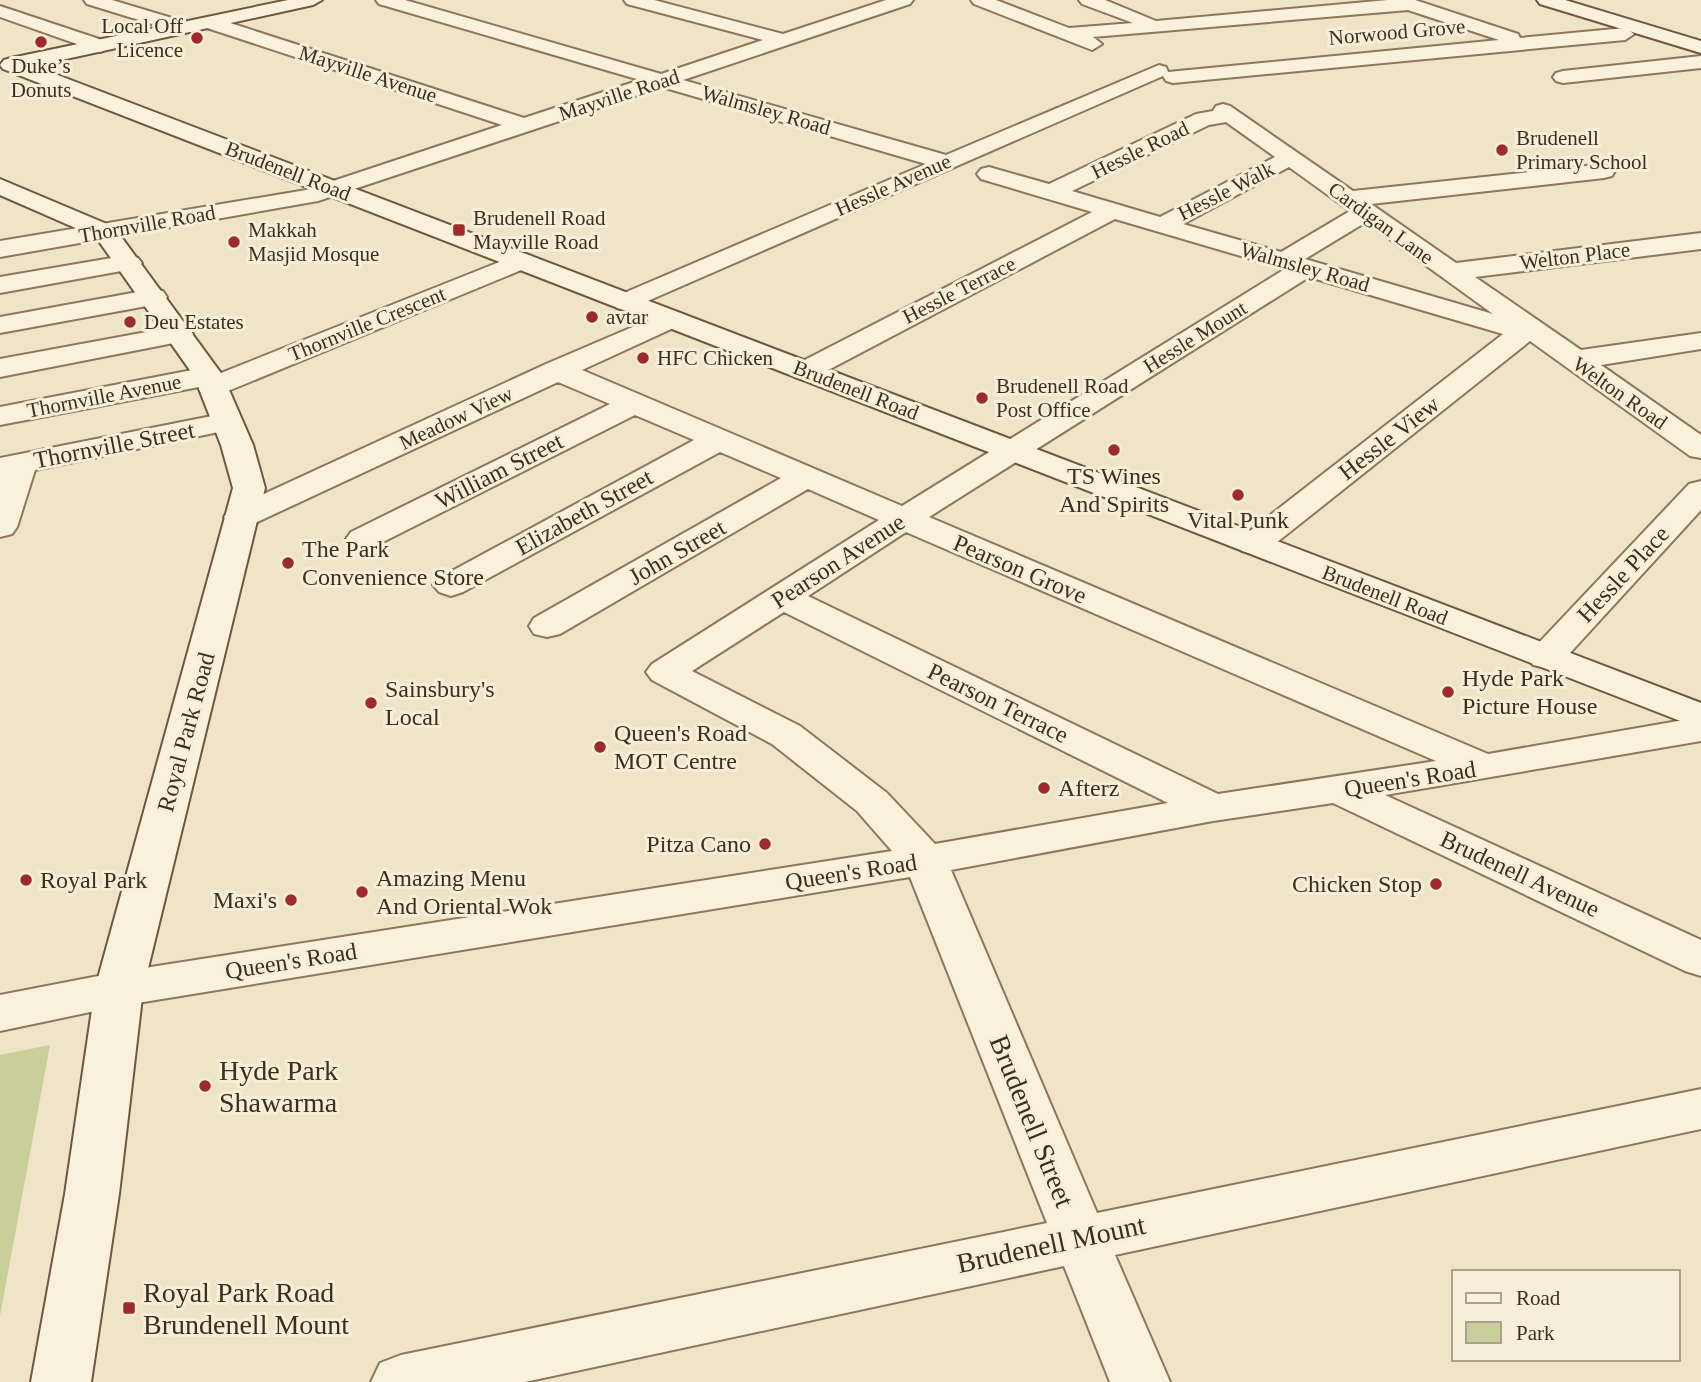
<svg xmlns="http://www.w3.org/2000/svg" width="1701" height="1382" font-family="Georgia,serif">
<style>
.green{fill:#c9cf9b}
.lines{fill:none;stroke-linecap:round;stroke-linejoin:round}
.street-casing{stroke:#8d765c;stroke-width:4}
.secondary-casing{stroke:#6f573f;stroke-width:4}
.street{fill:#faf1dc;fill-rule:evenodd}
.secondary{fill:#faf1dc;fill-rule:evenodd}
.poi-dot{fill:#9e2a2b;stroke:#f7eed8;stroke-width:2.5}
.labels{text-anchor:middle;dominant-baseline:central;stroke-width:6;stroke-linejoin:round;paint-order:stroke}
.far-poi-label{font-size:21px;fill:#3d2e20;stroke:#f7eed8;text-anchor:start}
.far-street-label{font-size:21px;fill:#3d2e20;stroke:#f7eed8}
.street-label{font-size:24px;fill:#3d2e20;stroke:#f7eed8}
.poi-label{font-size:24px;fill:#3d2e20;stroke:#f7eed8;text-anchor:start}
.near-poi-label{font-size:28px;fill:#3d2e20;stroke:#f7eed8;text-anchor:start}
.near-street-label{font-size:28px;fill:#3d2e20;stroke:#f7eed8}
</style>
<rect width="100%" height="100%" fill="#f0e4c8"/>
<path class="green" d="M50,1045L0,1316V1055Z"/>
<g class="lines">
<defs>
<path id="street" d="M84,0H112L192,24L194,28L192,32H178L87,4Z
M376,0H405L661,74L763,40L627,4L624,0H654L783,34L886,0H913L910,4L683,80L946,155L1159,65L1166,67L1168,72L1499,40L1408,10L1093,37L1102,44L1092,50L974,4L971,0H996L1069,28L1133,23L1082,4L1079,0H1105L1156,21L1388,0H1415L1518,34L1520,38L1625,28L1634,34L1625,40L1173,83L1166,81L1163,76L627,310L617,308L614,302L617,296L926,164L662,87L318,201L0,257V241L306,190L502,125L204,27L202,23L204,19H218L524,118L640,80L379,4Z
M0,6L108,42L111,46L101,52L94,50L0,17Z
M1701,56V68L1563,83L1556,81L1553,77L1556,73L1563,71Z
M1223,104L1230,106L1353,191L1604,164L1612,166L1615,171L1612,176L1604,178L1371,204L1456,263L1701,233V249L1475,277L1581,350L1701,333V349L1601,365L1701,435V458L1690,456L1530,341L1266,551L1254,554L1242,551L1237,544L1242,537L1503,334L1309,277L929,517L1488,754L1701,717V741L1385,795L1701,940V976L1685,971L1333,803L1213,821L951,870L1097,1213L1701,1089V1129L1115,1255L1170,1382H1110L1064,1266L525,1382H371L380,1363L401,1355L1047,1223L910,877L119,1006L0,1031V995L119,972L892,851L857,811L772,744L652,680L646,672L652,664L879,520L808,489L560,634L547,637L534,634L529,626L534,618L781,478L720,452L463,592L451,596L439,592L433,585L439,578L694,440L635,415L375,546L363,549L351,546L346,539L351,532L610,404L558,382L253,524L241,527L229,524L224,517L229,510L546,364L670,311L680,313L684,319L680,325L582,370L902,506L1285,269L1115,219L815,377L805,380L795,377L791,371L795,365L1092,212L981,179L977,174L981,169L989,167L1049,184L1196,114L1213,111L1216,106ZM1226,122L1275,157L1160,217L1072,191L1209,125ZM1289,167L1350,211L1281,252L1183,224ZM1366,222L1493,314L1305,259ZM906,532L1436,761L1218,794L808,596ZM784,612L1168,803L935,844L887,793L800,726L692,671Z
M522,253L531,256L535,261L531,266L223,393L213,396L203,393L199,387L0,425V407L208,367L218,370L221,373Z
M129,255L138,258L142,263L138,268L0,293V277Z
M154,289L163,291L167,297L163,303L0,333V317Z
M179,326L189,328L193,334L189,340L0,377V359Z
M227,413L238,416L242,422L238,428L35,470L17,527L12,534L0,537V458Z
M1701,481V510L1559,665L1546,668L1533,665L1527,657L1533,649L1689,484Z"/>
<path id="secondary" d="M288,0H322L313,5L34,66L1701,703V729L3,69L0,65L4,60L11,58Z
M1537,0H1565L1701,41V53L1540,4Z
M0,179L114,227L223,376L253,445L265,488L143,989L119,1194L91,1382H31L65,1194L95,989L233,488L221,445L194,376L96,237L0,195Z"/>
</defs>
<use href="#street" class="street-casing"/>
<use href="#secondary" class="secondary-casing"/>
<use href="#street" class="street"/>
<use href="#secondary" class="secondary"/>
</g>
<g class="poi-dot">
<circle cx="197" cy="38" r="7"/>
<circle cx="41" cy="42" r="7"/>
<circle cx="1502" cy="150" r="7"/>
<rect x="452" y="223" width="14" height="14" rx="3.5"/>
<circle cx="234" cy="242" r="7"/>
<circle cx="592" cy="317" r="7"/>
<circle cx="130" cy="322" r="7"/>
<circle cx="643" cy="358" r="7"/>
<circle cx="982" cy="398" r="7"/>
<circle cx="1114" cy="450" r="7"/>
<circle cx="1238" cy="495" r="7"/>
<circle cx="288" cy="563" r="7"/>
<circle cx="1448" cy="692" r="7"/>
<circle cx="371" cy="703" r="7"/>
<circle cx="600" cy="747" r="7"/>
<circle cx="1044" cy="788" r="7"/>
<circle cx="765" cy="844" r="7"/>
<circle cx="26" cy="880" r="7"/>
<circle cx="1436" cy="884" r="7"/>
<circle cx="362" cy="892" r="7"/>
<circle cx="291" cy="900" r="7"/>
<circle cx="205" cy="1086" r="7"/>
<rect x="122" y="1301" width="14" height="14" rx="3.5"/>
</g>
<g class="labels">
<g class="far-poi-label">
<text x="183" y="26" text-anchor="end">Local Off<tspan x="183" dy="24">Licence</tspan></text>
<text x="41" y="66" text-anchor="middle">Duke’s<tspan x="41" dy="24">Donuts</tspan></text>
<text x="1516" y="138">Brudenell<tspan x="1516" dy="24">Primary School</tspan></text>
<text x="473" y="218">Brudenell Road<tspan x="473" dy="24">Mayville Road</tspan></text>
<text x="248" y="230">Makkah<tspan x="248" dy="24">Masjid Mosque</tspan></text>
<text x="606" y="317">avtar</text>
<text x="144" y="322">Deu Estates</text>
<text x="657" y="358">HFC Chicken</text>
<text x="996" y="386">Brudenell Road<tspan x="996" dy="24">Post Office</tspan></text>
</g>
<g class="far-street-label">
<text transform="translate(1397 32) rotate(-5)">Norwood Grove</text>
<text transform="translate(368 74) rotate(18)">Mayville Avenue</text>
<text transform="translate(619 95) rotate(-18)">Mayville Road</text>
<text transform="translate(766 110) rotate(16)">Walmsley Road</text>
<text transform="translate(1140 150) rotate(-26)">Hessle Road</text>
<text transform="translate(288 171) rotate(21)">Brudenell Road</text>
<text transform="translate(893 185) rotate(-24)">Hessle Avenue</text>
<text transform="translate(1226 191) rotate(-27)">Hessle Walk</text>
<text transform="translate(1381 223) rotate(36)">Cardigan Lane</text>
<text transform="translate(147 224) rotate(-10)">Thornville Road</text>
<text transform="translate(1575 256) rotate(-7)">Welton Place</text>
<text transform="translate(1305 267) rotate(16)">Walmsley Road</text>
<text transform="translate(959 290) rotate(-27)">Hessle Terrace</text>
<text transform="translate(367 324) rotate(-22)">Thornville Crescent</text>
<text transform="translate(1195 337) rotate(-32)">Hessle Mount</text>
<text transform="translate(856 390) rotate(21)">Brudenell Road</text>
<text transform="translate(1620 393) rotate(35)">Welton Road</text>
<text transform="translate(104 396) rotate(-11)">Thornville Avenue</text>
<text transform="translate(456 418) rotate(-25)">Meadow View</text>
<text transform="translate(1385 595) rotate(21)">Brudenell Road</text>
</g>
<g class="street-label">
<text transform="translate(1389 438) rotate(-38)">Hessle View</text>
<text transform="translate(114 445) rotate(-11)">Thornville Street</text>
<text transform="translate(499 471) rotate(-27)">William Street</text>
<text transform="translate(584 512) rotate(-29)">Elizabeth Street</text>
<text transform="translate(677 552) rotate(-30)">John Street</text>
<text transform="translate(838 561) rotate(-33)">Pearson Avenue</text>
<text transform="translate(1020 569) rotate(23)">Pearson Grove</text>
<text transform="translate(1623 574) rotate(-47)">Hessle Place</text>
<text transform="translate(998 703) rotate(26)">Pearson Terrace</text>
<text transform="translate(186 732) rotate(-75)">Royal Park Road</text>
<text transform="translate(1410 779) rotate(-9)">Queen's Road</text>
<text transform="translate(851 872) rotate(-9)">Queen's Road</text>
<text transform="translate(1520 874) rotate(25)">Brudenell Avenue</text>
<text transform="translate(291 961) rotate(-9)">Queen's Road</text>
</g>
<g class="poi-label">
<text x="1114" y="476" text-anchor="middle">TS Wines<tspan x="1114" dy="28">And Spirits</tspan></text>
<text x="1238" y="520" text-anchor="middle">Vital Punk</text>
<text x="302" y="549">The Park<tspan x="302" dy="28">Convenience Store</tspan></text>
<text x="1462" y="678">Hyde Park<tspan x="1462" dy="28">Picture House</tspan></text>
<text x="385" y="689">Sainsbury's<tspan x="385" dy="28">Local</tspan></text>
<text x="614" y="733">Queen's Road<tspan x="614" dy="28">MOT Centre</tspan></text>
<text x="1058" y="788">Afterz</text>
<text x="751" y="844" text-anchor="end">Pitza Cano</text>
<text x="376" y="878">Amazing Menu<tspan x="376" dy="28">And Oriental Wok</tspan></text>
<text x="40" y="880">Royal Park</text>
<text x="1422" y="884" text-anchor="end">Chicken Stop</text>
<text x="277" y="900" text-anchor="end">Maxi's</text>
</g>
<g class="near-poi-label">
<text x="219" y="1070">Hyde Park<tspan x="219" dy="32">Shawarma</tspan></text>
<text x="143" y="1292">Royal Park Road<tspan x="143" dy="32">Brundenell Mount</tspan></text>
</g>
<g class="near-street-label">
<text transform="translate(1032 1121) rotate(68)">Brudenell Street</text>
<text transform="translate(1051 1244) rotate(-12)">Brudenell Mount</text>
</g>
</g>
<rect x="1452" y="1270" width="228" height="91" fill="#f7eed8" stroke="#ada18e" stroke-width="2"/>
<rect x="1466" y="1293" width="35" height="10" fill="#faf1dc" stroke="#ada18e" stroke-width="2"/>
<text x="1516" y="1305" font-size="21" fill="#3d2e20">Road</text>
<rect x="1466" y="1322" width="35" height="21" fill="#c9cf9b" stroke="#ada18e" stroke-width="2"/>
<text x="1516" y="1340" font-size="21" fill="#3d2e20">Park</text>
</svg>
